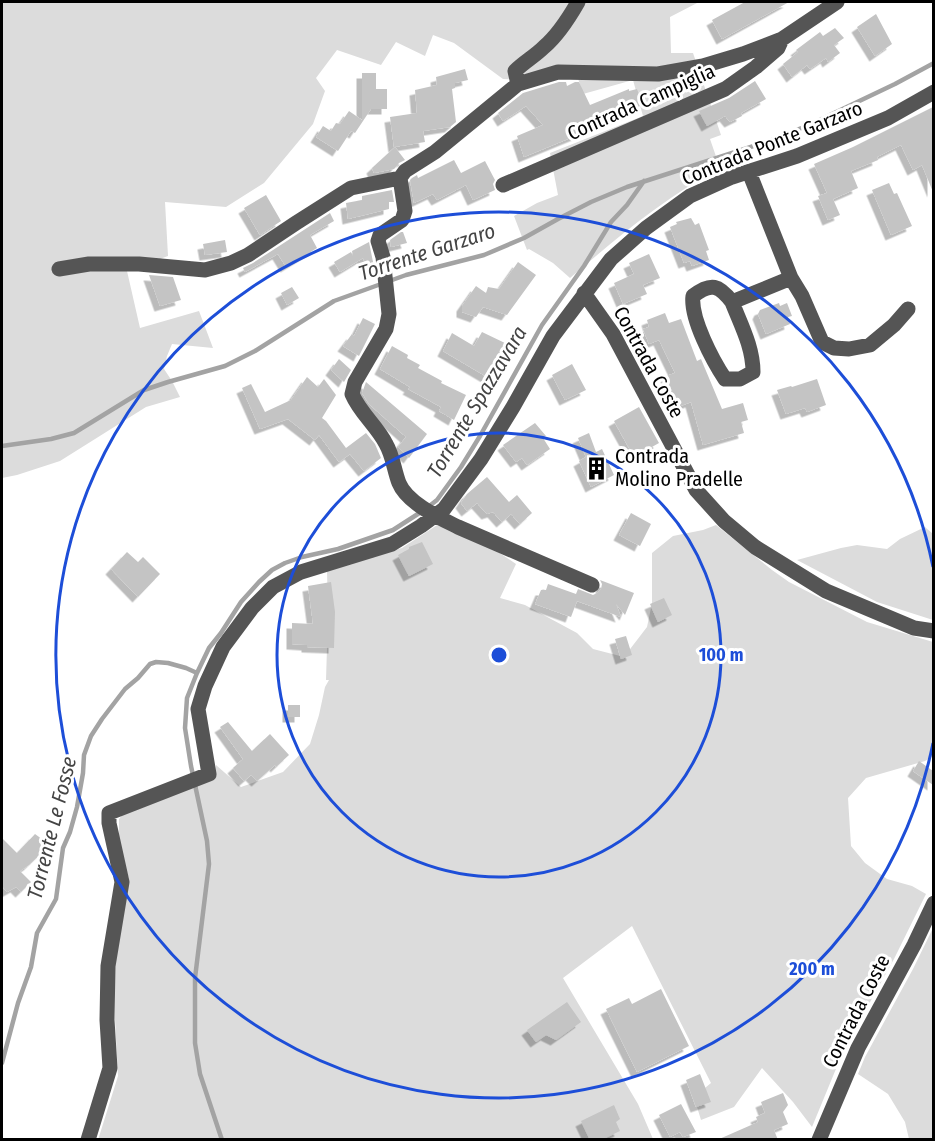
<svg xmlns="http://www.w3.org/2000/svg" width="935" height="1141" font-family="'Fira Sans Condensed',sans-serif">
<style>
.green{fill:#dcdcdc}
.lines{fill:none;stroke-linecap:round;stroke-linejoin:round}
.stream{stroke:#a3a3a3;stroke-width:4.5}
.building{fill:#c4c4c4;filter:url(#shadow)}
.minor{stroke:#555;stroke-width:15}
.ring{fill:none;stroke:#1d4ed8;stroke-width:3}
.labels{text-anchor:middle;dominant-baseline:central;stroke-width:6;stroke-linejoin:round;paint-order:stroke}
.street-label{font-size:20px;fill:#000;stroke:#fff}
.poi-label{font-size:20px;fill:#000;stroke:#fff;text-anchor:start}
.water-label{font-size:21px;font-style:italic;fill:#444;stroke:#fff}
.centre{fill:#1d4ed8;stroke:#fff;stroke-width:3}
.ring-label{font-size:18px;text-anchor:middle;font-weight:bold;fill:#1d4ed8;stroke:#fff;stroke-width:6;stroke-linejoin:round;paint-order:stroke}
</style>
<defs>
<filter id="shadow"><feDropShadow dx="-5.5" dy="5.5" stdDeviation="0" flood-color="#0004"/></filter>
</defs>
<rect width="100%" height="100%" fill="#fff"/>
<path class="green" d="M2,2H699L670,17L671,53H693L721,135L710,139L720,168C665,197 617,238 570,278L553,263L529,249L527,250L514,216L537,203L558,195L550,153L643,116L633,80L583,94L574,66L548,80L503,79L454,43L433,35L425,56L396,42L381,65L337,50L316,78L325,91L313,124L264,183L226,207L165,202L168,256L127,271L140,328L199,311L213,348L172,344L167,356L164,369L172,381L180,397L146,407L60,461L17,475L2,478Z
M448,518L516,564L500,598L525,605L577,633L593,649L624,657L647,627L652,603V553L673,536L703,530L716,525L772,570L789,582L867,622L933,642V756L925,761L866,778L848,798L851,846L865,863L887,879L912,886L926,894L894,959L845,1047L812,1127L793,1102L762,1068L734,1107L701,1120L694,1097L711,1083L632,926L563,978L638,1104L653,1139L98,1140L118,1076L115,1019V966L129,879L119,843V819L123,814L214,777L216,765L241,787L283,772L310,744L319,715L325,687L329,680H326L328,615L327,570L402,548Z
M925,527L933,534V620L877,602L797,560L841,548L857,545L887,549L900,539Z
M933,928V1139H909L905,1122L888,1094L858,1074L865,1057L913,969Z"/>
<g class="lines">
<path class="stream" d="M2,446L51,439L74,433L144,390L168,382L225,366L255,351L334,301L406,275L484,255L524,238L558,219L591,202L627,187L769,141L809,125L895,84L934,63
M428,507L437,500L461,467L480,436L542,325L584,266L611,222L627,205L644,181
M2,1063L18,1003L31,967L37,933L56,899L63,848L70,832L77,807L83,773L84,755L91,736L102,719L125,689L138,678L150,664L156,662L168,663L186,668L197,673
M222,1140L200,1074L195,1043V978L209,864L207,841L191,766L185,728L187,698L197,673L209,648L221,633L241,602L259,582L272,570L285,563L302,557L338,549L393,530L421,512"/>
</g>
<path class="building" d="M745,2H789L722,39L712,20Z
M876,14L892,44L875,56L857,27Z
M835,28L844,38L834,45L840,53L828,62L826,58L810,69L807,65L792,77L783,64L798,52L796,50L820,32L823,36Z
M465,69L468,80L455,83V88L452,89L456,122L450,127L423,131L425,142L394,147L390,117L417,113L415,90L437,85L436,77Z
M362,73H376V89H387V109H371L355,133L351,131L338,151L316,137L323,126L331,131L336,123L340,124L349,111L362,120Z
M755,81L766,99L741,113L742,116L730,122L725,116L707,126L699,111L729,98Z
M559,82H566L567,86L575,82H579L590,105L629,89V91L637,89L643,105L635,108L636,111L524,157L517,136L543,125L526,106L503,121L498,113L523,93Z
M933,107V192L922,165L913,170L901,145L877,157L878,160L851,171L858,188L833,199L840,215L828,220L818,196L827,193L814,164L853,147Z
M395,147L405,160L399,163L394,169L374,173L372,168Z
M454,160L461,173L485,161L495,180L493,184L495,190L473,200L466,185L437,200L433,194L414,203L410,180L412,178L417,175L418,178Z
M889,183L894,194L897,193L912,226L891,235L872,190Z
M392,190L394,202H389V209L348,219L346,203L362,200V196Z
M266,195L281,221L260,235L244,208Z
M330,213L334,221L310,235L317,248L286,267L278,254L245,272L243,268L253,263Z
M691,218L695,225L699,223L709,250L706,251L709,260L692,266L690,261L684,263L670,227L677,224L676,222Z
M401,232H403L407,243L391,247L390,240Z
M225,240L227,252L205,255L203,244Z
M369,242L374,267L367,269L363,258L340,272L334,262L351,252L353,256L352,251Z
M649,254L660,278L643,285L647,294L623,304L614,283L634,274L629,263Z
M518,262L536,275L507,315L483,307L476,317L462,312V306L476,286L486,293L488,287L499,289Z
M149,275L173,277L181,300L160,306Z
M292,287L299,298L287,305L281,293Z
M779,303L780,306L787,303L792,316L788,317L790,324L766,334L758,314L760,310Z
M665,313L669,323L681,319L697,361L701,359L722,409L743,403L748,420L741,422L744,433L703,445L691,402L678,407L666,376L675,373L659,340L649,344L643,329L649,327L647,320Z
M363,318L375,324L359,356L343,346L352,334L354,336Z
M482,332L507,344L487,377L443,351L452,333L474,346Z
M392,346L408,355L407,358L420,365L418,368L442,381L441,383L466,395L454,420L439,411L441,407L408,389L410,387L380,369Z
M339,359L351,370L344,382L331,370Z
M572,364L586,390L565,400L552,375Z
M307,377L318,387L324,379L336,395L322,418L326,421L346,448L366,433L375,444L381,458L364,471L350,454L339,462L319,435L315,440L288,419L260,429L242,388L251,384L265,412L291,400Z
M817,379L826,405L807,412L805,408L786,414L777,390L791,386L792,387Z
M366,382L427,434L409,458L398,447L406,437L369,404L364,396L362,393Z
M639,407L659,443L634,457L614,421Z
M535,423L546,436L543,438L550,449L527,465L522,458L516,462L503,445Z
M589,433L596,452L602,449L614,475L591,487L579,461L586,457L578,438Z
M487,477L509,502L517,495L532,513L520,524L511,514L502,522L493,512L487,514L477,503L467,511L461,503L467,494Z
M631,513L651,524L640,546L619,535Z
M422,542L433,564L409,576L398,555L409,549V547Z
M127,552L138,562L143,557L160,574L138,597L111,569Z
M600,580L634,593L625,615L616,604L621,617L577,601L571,617L535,604L541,590H546L548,584L576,594L578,589L593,595L597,593L601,589L602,584Z
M331,582L335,612L334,648L307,647V645L292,644V623L313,624L308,586Z
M664,598L672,615L658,622L650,604Z
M626,636L632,655L621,659L615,639Z
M288,705H300V717H288Z
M228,722L252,751L270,734L289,755L276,767L275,765L257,781L251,775L244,781L233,768L243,759L220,727Z
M919,761L933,771V785L913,771Z
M35,834L50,845L29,865L20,871L31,882L21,892L16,887L7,892L2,886V838L17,853Z
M661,989L689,1046L637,1072L606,1009L629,998L632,1004Z
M567,1002L581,1022L556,1040L546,1035L536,1042L527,1030Z
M700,1074L711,1102L696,1107L686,1080Z
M783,1093L788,1105L783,1112L788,1124L774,1130L778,1140H717L758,1122L756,1117L765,1113L761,1102Z
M681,1104L696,1132L683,1137L680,1132L670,1137L659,1115Z
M614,1105L620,1119L616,1122L620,1131L601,1140H590L581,1121Z"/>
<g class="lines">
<path class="minor" d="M518,84L515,71C524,62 535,56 544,47C557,36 570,16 578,2
M749,172L791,278L802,296L822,342L834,348L849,349L870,345L894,325L908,309
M503,185L725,89L756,67L778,48L782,39
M59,269L89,264H139L205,270L231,263L248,255L296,223L351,188L400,178
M584,293L613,334L696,490L724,521L755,547L826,591L914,628L934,631
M732,302C741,325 753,347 753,372L740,379H725C713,361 690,318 693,296C711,282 719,285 732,302L791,278
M592,585L458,527C440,518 407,503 399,483C394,470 393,456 386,444C377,426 360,413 352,394L355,382L386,329L389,314L383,257L378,241L380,235L402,220L405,211L400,178L405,171L435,152L518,84L558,72L658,74L703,66L743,54L782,39L837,2
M88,1140L110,1068L107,1020L108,966L122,882L109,823V813L209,774L198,709L205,686L223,647L252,608L273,587L301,572L392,544L421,526L444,509L481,459L513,407L553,336L611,259L646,228L690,196L732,177L797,156L888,118L934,92
M819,1140L858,1048L914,945L934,903"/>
</g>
<g class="ring">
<circle cx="499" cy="655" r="222"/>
<path d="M933 743A443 443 0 1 1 933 567"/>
</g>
<defs>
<symbol id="building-bare" viewBox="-9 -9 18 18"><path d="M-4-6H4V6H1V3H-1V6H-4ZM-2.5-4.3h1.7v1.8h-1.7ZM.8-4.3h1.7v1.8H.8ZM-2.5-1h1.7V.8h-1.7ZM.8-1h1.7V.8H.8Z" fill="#000" stroke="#fff" stroke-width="2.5" paint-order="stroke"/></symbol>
</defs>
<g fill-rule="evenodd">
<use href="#building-bare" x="580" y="452" width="33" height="33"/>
</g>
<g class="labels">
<g class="street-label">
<text transform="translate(641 102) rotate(-24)">Contrada Campiglia</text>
<text transform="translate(772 143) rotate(-22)">Contrada Ponte Garzaro</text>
<text transform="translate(649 362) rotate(61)">Contrada Coste</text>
<text transform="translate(856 1011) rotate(-63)">Contrada Coste</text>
</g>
<g class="poi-label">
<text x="615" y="456">Contrada<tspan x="615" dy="23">Molino Pradelle</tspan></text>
</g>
<g class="water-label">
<text transform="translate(427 252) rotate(-18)">Torrente Garzaro</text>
<text transform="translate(477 402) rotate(-59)">Torrente Spazzavara</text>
<text transform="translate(52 828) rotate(-76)">Torrente Le Fosse</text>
</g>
</g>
<circle cx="499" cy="655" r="9" class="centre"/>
<g class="ring-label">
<text x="721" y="661">100 m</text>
<text x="812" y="975">200 m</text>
</g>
<rect width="935" height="1141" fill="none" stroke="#000000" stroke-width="6"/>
</svg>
